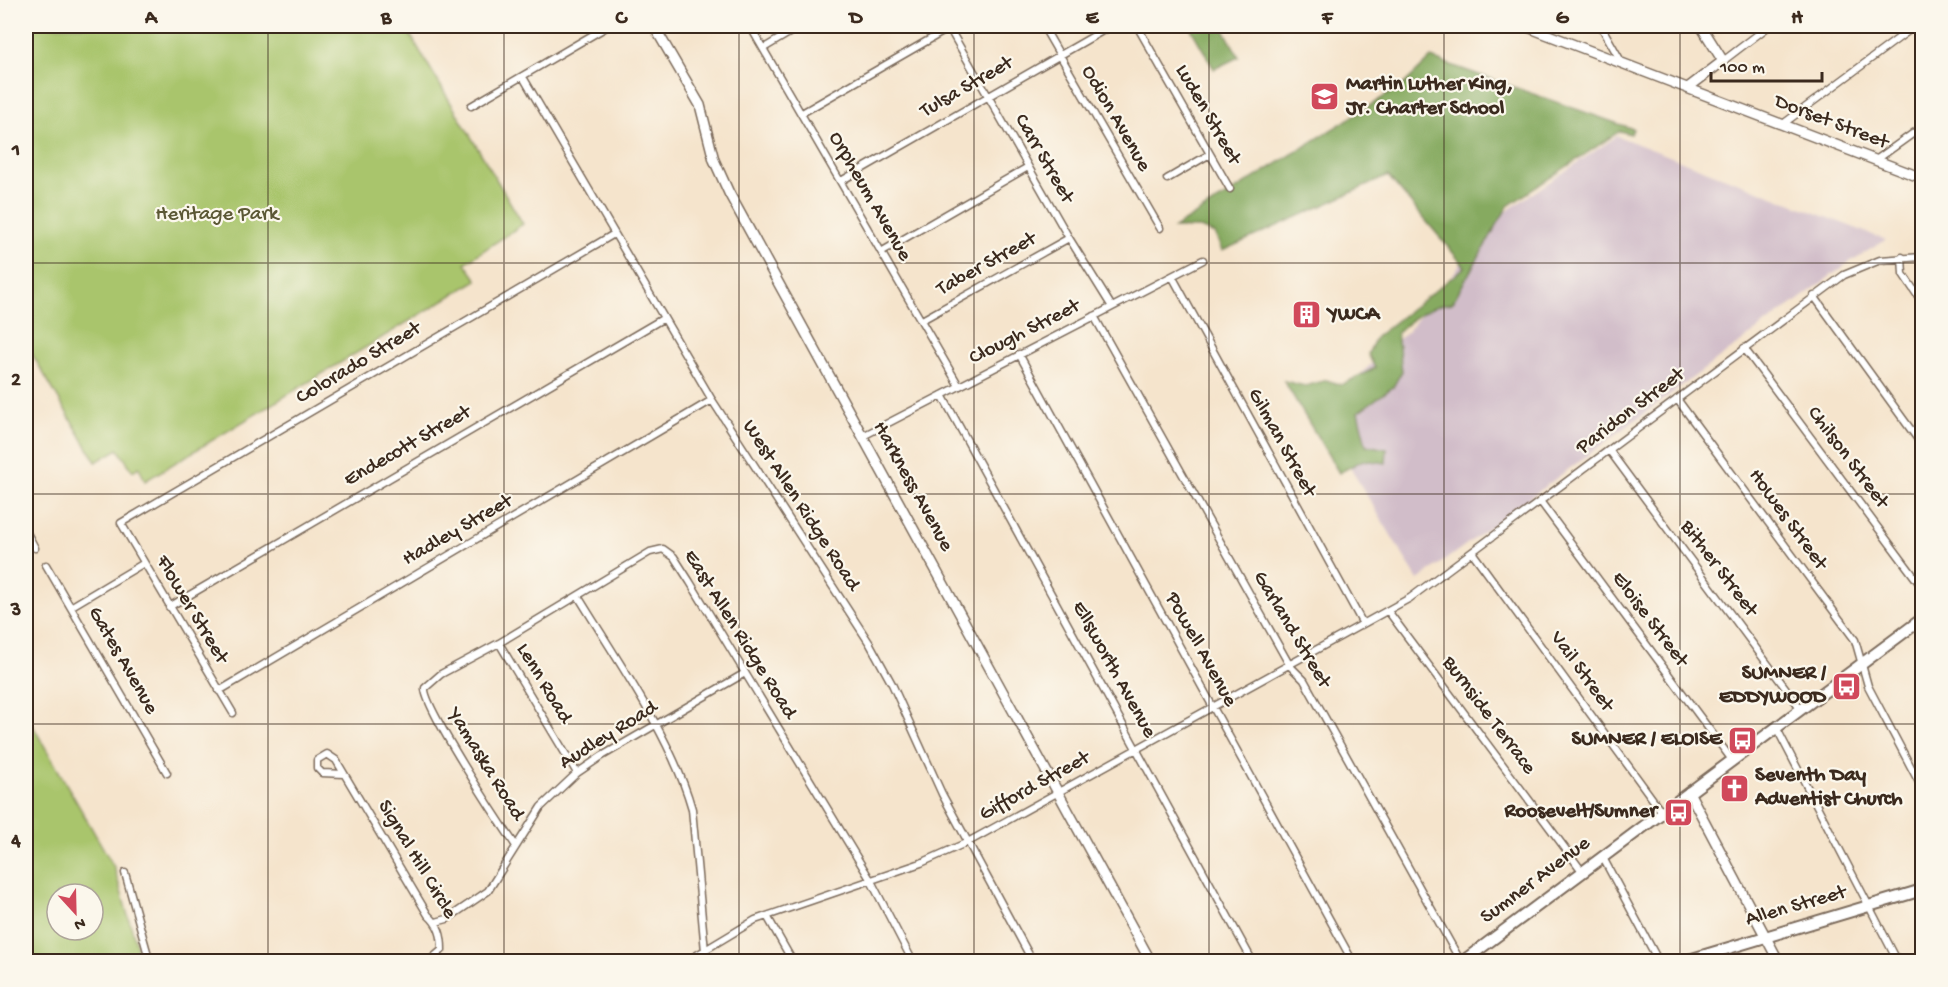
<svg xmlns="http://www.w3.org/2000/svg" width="1948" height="987" font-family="'Gochi Hand',sans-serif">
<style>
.industrial{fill:#d1bdc9}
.green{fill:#a9c56c;stroke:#727845;stroke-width:1.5;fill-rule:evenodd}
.forest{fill:#86aa60;stroke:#606a3f;stroke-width:1.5}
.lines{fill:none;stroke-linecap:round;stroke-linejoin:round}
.street-casing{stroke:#7c6b5b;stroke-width:9}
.secondary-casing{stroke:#7c6b5b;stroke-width:12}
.primary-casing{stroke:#7c6b5b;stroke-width:14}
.street{stroke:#fff;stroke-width:6}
.secondary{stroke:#fff;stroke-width:9}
.primary{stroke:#fff;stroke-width:10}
.grid{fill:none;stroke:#3b2a1e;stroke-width:1.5;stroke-opacity:0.55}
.labels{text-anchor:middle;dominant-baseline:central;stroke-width:4.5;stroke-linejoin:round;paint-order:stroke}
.poi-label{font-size:21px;font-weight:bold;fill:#3b2a1e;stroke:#fbf7ec;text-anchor:start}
.street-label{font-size:21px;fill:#3b2a1e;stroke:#fbf7ec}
.park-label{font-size:21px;fill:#5c5835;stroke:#fbf7ec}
.neatline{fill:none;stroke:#3b2a1e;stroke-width:2}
.grid-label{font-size:20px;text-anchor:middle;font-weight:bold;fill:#3b2a1e}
</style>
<rect width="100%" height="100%" fill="#fbf7ec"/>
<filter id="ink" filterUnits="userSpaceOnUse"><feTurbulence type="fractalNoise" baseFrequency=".0167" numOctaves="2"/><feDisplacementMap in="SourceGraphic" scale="12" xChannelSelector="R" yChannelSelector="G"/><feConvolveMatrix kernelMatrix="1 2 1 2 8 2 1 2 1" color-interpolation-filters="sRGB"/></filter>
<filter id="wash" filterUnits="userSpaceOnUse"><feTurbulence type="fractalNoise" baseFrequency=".008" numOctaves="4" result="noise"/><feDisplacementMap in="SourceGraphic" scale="24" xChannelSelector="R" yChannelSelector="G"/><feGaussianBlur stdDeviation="1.35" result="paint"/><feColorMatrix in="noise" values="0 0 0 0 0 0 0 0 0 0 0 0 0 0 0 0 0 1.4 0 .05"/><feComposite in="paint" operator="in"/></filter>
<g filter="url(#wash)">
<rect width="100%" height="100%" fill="#f5e4cc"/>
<path class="industrial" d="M1617,136L1886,240L1851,261L1418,580L1317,413L1407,332L1498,217Z"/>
<path class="green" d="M26,26H405L523,224L465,263L477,280L145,481L139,467L133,471L118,449L96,462L26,344Z
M26,714L114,867L141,961H26ZM57,894H93V930H57Z"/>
<path class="forest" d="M1193,26H1222L1239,57L1214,69L1190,27Z
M1431,58L1633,129L1631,134L1620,131L1508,206L1452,303C1430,305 1413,317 1397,333L1402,371L1393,387L1358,412L1366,445L1387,449L1386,463L1363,460L1339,473L1284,381L1305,386L1327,380L1341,385L1375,368L1368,354L1376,337L1465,267L1388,176L1222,251L1215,234L1200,228H1174L1403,85Z"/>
</g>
<g filter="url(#ink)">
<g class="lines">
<defs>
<path id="street" d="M750,26L959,386
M948,26L1069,238L1112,307
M1043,26L1160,228
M1137,26L1230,189
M1601,26L1622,63
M764,48L801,26
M1723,61L1769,26
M523,77L712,400L870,644L892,684L942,794L1033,962
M471,106L608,26
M802,113L953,26
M1783,124L1915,26
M1876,160L1922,127
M1167,179L1210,154
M841,181L1111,26
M881,252L1028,167
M1902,257L1903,274L1922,302
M1172,276L1363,624
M1814,296L1922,445
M1094,316L1290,666L1304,680L1461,962
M922,320L1069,238
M1744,348L1922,587
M1019,354L1353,962
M942,395L1253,962
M1677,399L1855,640L1868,686L1922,788
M863,436L1203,260
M1609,450L1801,709
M1540,501L1732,760
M26,531L35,548
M1472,552L1662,812
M46,565L167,773
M578,596C617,660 672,738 692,809L706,962
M72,606L144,563
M169,607L664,318
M1388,611L1582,871
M499,643L577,773
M219,691L712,400
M233,713L121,523L614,234
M1776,727L1898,962
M344,774L322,773L317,768V760L327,754L336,760L428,915C439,925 442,935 442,950L428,962
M516,846C501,824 423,706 425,688L441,674L499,643L650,552L663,549L674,557L690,582L870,879L913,962
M1602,856L1659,962
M125,873L150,962
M767,916L793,962
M436,922L447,919L488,891L541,807L577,773L602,756L745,673
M685,962L755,920L921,863L968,842L1410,598L1844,275L1880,260L1922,257"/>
<path id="secondary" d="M654,26L700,105L714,160L729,193L1151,962
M1525,26L1922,178
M1689,87L1723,61L1701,26
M1689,792L1779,962"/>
<path id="primary" d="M1462,962L1922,619
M1682,962L1922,890"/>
</defs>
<use href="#street" class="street-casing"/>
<use href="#secondary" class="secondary-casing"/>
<use href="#primary" class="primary-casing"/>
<use href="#street" class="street"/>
<use href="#secondary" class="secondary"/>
<use href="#primary" class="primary"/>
</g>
</g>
<path class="grid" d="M268,26V962M504,26V962M739,26V962M974,26V962M1209,26V962M1444,26V962M1680,26V962M26,263H1922M26,494H1922M26,724H1922"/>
<defs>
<symbol id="school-square" viewBox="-11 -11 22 22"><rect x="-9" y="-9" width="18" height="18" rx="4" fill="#d1495b" stroke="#fbf7ec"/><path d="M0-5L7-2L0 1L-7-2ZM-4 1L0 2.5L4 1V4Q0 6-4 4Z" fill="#fff"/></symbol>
<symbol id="building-square" viewBox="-11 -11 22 22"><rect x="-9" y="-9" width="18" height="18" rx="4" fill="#d1495b" stroke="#fbf7ec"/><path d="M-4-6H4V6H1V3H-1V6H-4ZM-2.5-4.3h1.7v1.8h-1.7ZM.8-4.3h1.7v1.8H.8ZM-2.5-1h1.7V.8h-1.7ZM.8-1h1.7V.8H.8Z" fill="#fff"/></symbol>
<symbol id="bus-square" viewBox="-11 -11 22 22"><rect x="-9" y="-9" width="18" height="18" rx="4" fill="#d1495b" stroke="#fbf7ec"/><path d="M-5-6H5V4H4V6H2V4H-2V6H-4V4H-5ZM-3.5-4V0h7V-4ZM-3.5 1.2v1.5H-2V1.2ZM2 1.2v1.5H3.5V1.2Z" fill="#fff"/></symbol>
<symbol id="church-square" viewBox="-11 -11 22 22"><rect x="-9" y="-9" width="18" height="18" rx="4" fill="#d1495b" stroke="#fbf7ec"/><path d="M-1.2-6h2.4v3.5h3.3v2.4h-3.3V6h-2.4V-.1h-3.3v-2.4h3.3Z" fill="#fff"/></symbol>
</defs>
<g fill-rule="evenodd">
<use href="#school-square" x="1308" y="80" width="33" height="33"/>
<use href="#building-square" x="1290" y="298" width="33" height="33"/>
<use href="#bus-square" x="1830" y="670" width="33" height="33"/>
<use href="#bus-square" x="1726" y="724" width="33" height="33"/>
<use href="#church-square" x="1718" y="772" width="33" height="33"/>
<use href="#bus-square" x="1662" y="796" width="33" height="33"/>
</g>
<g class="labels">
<g class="poi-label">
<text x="1346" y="85">Martin Luther King,<tspan x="1346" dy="24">Jr. Charter School</tspan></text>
<text x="1328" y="315">YWCA</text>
<text x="1826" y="674" text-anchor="end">SUMNER /<tspan x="1826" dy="24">EDDYWOOD</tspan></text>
<text x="1722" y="740" text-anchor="end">SUMNER / ELOISE</text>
<text x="1755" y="776">Seventh Day<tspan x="1755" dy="24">Adventist Church</tspan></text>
<text x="1657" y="812" text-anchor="end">Roosevelt/Sumner</text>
</g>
<g class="street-label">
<text transform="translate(967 88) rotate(-30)">Tulsa Street</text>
<text transform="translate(1207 115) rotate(60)">Luden Street</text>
<text transform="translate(1115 119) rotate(60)">Odion Avenue</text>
<text transform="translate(1831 123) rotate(21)">Dorset Street</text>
<text transform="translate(1043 159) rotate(60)">Carr Street</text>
<text transform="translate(869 197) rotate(60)">Orpheum Avenue</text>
<text transform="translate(987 265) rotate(-29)">Taber Street</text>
<text transform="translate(1025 333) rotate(-27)">Clough Street</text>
<text transform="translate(359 364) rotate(-31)">Colorado Street</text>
<text transform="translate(1631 412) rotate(-37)">Paridon Street</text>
<text transform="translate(1281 443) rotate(61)">Gilman Street</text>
<text transform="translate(408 447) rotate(-30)">Endecott Street</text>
<text transform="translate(1847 458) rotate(53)">Chilson Street</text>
<text transform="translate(912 487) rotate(61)">Harkness Avenue</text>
<text transform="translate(800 506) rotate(57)">West Allen Ridge Road</text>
<text transform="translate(1787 520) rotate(54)">Howes Street</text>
<text transform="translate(458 531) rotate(-30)">Hadley Street</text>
<text transform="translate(1718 569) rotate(53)">Bither Street</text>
<text transform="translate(191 610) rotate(59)">Flower Street</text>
<text transform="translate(1649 620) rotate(53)">Eloise Street</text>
<text transform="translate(1291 630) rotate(59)">Garland Street</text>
<text transform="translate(739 635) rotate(58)">East Allen Ridge Road</text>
<text transform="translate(1200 650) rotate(61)">Powell Avenue</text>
<text transform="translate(122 661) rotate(60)">Gates Avenue</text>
<text transform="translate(1113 670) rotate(61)">Ellsworth Avenue</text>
<text transform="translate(1581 672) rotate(54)">Vail Street</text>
<text transform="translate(543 684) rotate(59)">Lenn Road</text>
<text transform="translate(1488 716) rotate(53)">Burnside Terrace</text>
<text transform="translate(609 736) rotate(-32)">Audley Road</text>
<text transform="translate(485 765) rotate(58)">Yamaska Road</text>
<text transform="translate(1035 787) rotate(-29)">Gifford Street</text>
<text transform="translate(416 860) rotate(59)">Signal Hill Circle</text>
<text transform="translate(1536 881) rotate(-37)">Sumner Avenue</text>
<text transform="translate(1796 907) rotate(-16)">Allen Street</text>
</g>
<g class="park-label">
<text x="217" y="215">Heritage Park</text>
</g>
</g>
<rect width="1948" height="987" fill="none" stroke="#fbf7ec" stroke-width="66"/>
<g transform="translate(75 912) rotate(158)"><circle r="28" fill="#fbf7ec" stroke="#aea59a" stroke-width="1.5"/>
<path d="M0-4.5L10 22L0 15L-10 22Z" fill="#d1495b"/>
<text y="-9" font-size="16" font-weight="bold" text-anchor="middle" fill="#3b2a1e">N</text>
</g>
<path d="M1711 72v9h111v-9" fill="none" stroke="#3b2a1e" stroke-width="3"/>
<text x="1720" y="72" font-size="18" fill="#3b2a1e" stroke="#fbf7ec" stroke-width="4.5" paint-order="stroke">100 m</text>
<rect x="33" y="33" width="1882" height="921" class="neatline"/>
<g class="grid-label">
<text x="151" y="23">A</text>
<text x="386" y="23">B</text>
<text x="621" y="23">C</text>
<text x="856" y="23">D</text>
<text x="1092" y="23">E</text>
<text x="1327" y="23">F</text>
<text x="1562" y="23">G</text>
<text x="1797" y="23">H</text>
<text x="16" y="155">1</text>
<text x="16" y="385">2</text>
<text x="16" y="615">3</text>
<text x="16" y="846">4</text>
</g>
</svg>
